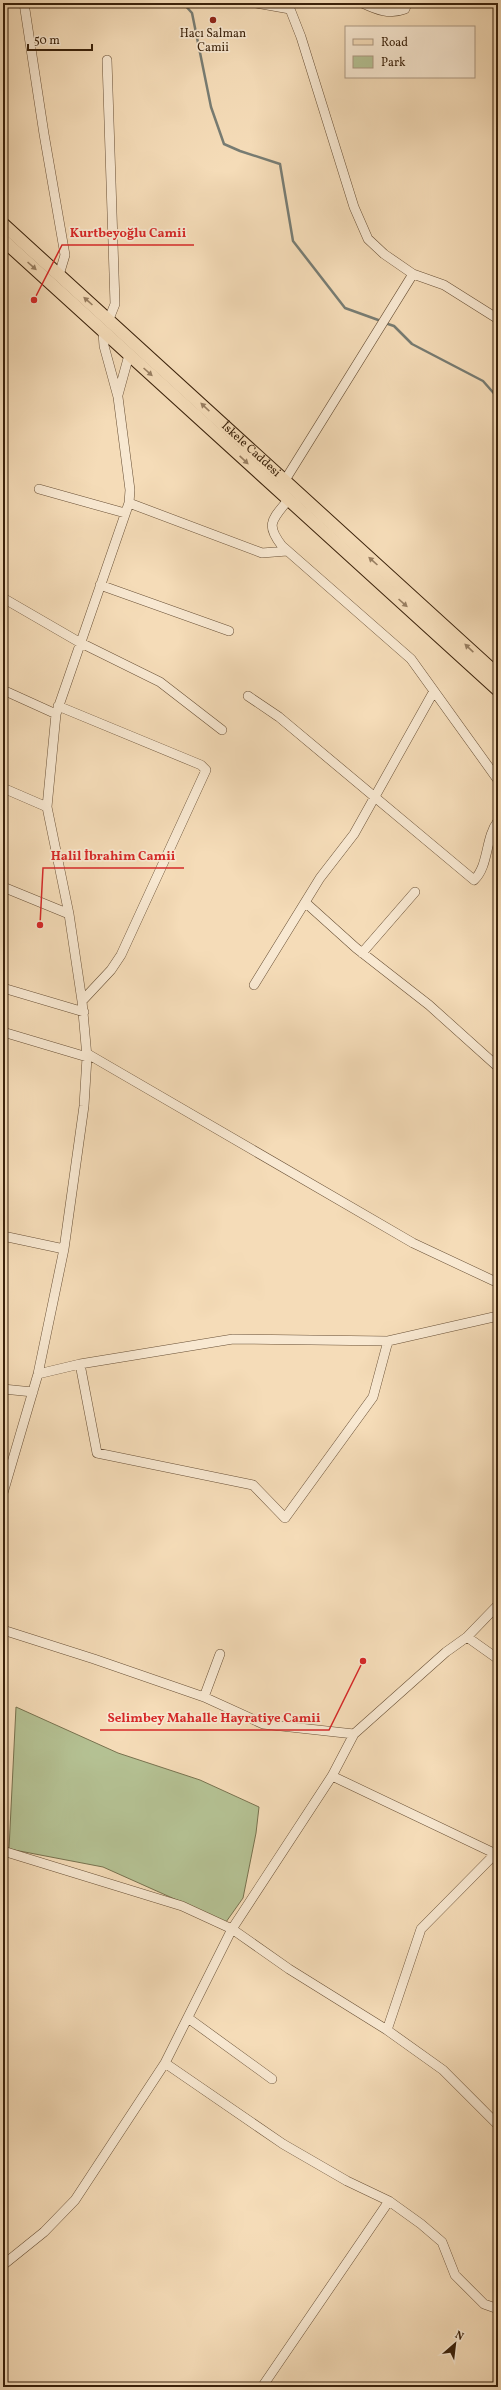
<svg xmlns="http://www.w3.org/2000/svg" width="501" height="2390" font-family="Vollkorn,serif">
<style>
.green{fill:#b5c294;stroke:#78724f}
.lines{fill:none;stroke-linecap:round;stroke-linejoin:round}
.stream{stroke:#777c73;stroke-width:2.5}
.minor-casing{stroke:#695036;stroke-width:10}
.major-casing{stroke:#3a210a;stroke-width:14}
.minor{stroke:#f8e8d1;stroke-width:9}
.major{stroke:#f5dcb8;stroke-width:12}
.oneway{fill:#987e61}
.poi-dot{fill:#8f2418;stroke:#f8e8d1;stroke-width:1.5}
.labels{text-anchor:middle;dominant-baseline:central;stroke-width:3.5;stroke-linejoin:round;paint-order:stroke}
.poi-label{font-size:12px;fill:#3a210a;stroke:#f8e8d1}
.street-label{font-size:12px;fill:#3a210a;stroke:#f8e8d1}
.leader{fill:none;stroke:#d62828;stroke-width:1.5}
.callout-dot{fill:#d62828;stroke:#f8e8d1;stroke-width:1.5}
.callout-label{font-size:13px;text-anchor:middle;font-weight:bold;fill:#d62828;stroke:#f8e8d1;stroke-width:3.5;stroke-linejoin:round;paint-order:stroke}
</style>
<rect width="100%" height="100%" fill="#f5dcb8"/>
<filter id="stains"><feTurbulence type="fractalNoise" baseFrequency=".005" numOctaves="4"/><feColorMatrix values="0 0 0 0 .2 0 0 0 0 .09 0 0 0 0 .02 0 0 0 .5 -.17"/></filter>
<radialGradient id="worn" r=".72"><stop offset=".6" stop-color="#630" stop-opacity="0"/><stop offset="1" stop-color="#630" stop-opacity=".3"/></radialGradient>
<path class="green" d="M16,1707L118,1753L200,1780L259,1807L256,1833L243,1898L226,1922L103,1867L9,1849Z"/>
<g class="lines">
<path class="stream" d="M183,3L192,13L211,107L224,144L240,151L280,164L293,241L345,308L381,321
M385,323L394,326L412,344L483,381L498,398"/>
<defs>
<path id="minor" d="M24,3L44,134L65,255L59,275
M256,3L290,9L301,37L354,207L368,239L384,254L413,274L444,285L498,319
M362,3C377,10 389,15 405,9L407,3
M107,60L115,304L109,319
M118,395L129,355
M282,485L413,274
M39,489L125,513
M288,500C272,520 265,524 282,546L411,659L498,780
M129,503L262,553L287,551
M100,585L229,631
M3,598L79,642L160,682L222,730
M3,690L56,714
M248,696L279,717L474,880C489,866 485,838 498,821
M58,706L201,765L206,770L121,955L111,970L82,1001
M3,788L47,807
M3,887L69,914
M306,903L356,948L429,1005L498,1067
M362,953L415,892
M254,985L320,878L354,834L434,691
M3,988L84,1012
M3,1032L87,1057
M86,1053L413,1243L494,1281
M3,1236L64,1249
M80,1364L97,1453L253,1485L285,1518L373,1397L388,1341
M38,1374L80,1364L233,1339L388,1341L498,1316
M3,1389L33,1392
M3,1493L38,1374L64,1249L84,1106L87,1057L82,1001L69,914L47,807L56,714L129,503L130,490L118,397L104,346L103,332
M3,1630L94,1659L204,1697L263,1724L354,1734
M467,1637L498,1659
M204,1697L220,1654
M332,1776L498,1855
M3,1851L182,1906L232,1929L289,1969L387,2030L443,2070L498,2125
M188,2018L272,2079
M387,2030L421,1929L496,1853
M165,2063L283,2144L347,2181L389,2201L421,2224L442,2242L455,2275L484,2304L498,2309
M3,2265L44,2232L75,2200L165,2063L232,1929L332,1776L354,1734L446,1652L467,1637L498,1605
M262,2387L389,2201
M494,2387L498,2385"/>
<g id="major">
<path id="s1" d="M3,224L498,675"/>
<path d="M3,240L498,690"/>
</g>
</defs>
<use href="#minor" class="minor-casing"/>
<use href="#major" class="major-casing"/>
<use href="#minor" class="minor"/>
<use href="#major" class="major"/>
</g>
<defs><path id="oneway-solid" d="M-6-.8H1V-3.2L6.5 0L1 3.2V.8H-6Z"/></defs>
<g class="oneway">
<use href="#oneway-solid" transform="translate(32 266) rotate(42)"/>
<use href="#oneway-solid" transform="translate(88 301) rotate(-138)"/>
<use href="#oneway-solid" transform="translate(148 372) rotate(42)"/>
<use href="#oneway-solid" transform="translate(205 407) rotate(-137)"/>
<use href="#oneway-solid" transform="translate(244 460) rotate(43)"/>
<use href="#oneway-solid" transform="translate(373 561) rotate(-138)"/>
<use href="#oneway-solid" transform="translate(403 603) rotate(42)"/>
<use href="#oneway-solid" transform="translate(469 648) rotate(-137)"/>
</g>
<circle class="poi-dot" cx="213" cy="20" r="4"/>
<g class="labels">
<g class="poi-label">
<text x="213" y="34">Hacı Salman<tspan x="213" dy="14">Camii</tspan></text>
</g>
<g class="street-label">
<text stroke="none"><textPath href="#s1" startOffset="335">İskele Caddesi</textPath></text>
</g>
</g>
<path class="leader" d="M34 300L62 245H194M40 925L43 868H184M363 1661L329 1730H100"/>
<g class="callout-dot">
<circle cx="34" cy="300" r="4"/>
<circle cx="40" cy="925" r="4"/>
<circle cx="363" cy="1661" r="4"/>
</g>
<g class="callout-label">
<text x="128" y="237">Kurtbeyoğlu Camii</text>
<text x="113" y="860">Halil İbrahim Camii</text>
<text x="214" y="1722">Selimbey Mahalle Hayratiye Camii</text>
</g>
<rect width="501" height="2390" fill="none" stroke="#f5dcb8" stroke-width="16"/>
<rect x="4" y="4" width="493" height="2382" fill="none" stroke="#3a210a" stroke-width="2"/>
<rect x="8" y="8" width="485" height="2374" fill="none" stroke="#3a210a"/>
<rect x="345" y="26" width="130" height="52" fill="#f8e8d1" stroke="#ac9881"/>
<rect x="353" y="39" width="20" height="6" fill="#f5dcb8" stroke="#ac9881"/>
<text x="381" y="46" font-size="12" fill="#3a210a">Road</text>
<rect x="353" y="56" width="20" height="12" fill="#b5c294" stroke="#ac9881"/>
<text x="381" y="66" font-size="12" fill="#3a210a">Park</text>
<g transform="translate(455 2344) rotate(28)" stroke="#f8e8d1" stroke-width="3" paint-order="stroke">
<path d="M0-3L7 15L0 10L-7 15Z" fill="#3a210a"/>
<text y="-6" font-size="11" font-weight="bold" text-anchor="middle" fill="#3a210a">N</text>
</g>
<path d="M28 44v6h64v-6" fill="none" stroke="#3a210a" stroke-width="2"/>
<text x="34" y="44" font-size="12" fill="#3a210a" stroke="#f8e8d1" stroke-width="3" paint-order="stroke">50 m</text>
<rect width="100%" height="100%" filter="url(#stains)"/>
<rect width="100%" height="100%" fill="url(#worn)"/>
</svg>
